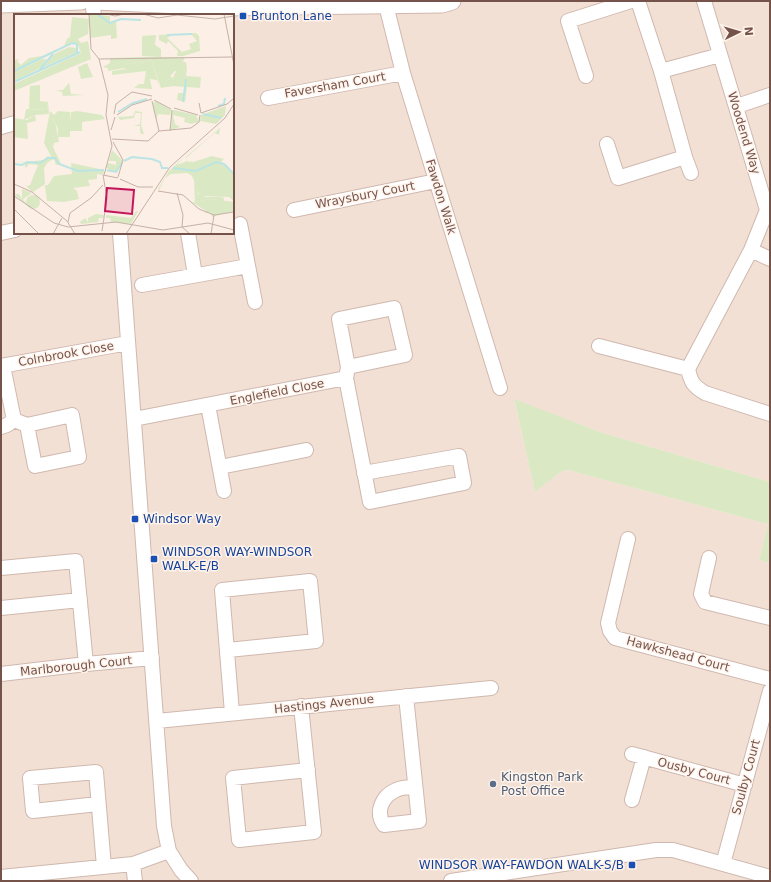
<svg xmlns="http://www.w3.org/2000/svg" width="771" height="882" font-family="'DejaVu Sans',sans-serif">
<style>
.residential{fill:#f3e0d4;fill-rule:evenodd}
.green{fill:#dae9c4}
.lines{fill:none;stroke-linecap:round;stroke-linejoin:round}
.minor-casing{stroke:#cfb8af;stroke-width:16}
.tertiary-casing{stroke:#cfb8af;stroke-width:19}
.minor{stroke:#fff;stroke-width:14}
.tertiary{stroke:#fff;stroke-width:17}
.transit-dot{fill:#1a4fb4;stroke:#fff4ec;stroke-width:1.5}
.service-dot{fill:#5c6f8a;stroke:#fff4ec;stroke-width:1.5}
.labels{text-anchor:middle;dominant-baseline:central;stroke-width:3;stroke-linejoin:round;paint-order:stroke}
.transit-label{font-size:12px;fill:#164399;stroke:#fff4ec;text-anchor:start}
.street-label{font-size:12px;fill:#75534b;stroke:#fff4ec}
.service-label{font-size:12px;fill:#4e5e75;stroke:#fff4ec;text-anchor:start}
.inset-river{fill:none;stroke:#bbe5e4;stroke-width:2}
.inset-road{fill:none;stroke:#c6b1a8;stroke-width:1}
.view{fill:#c2185b;fill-opacity:0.15;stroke:#c2185b;stroke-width:2}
.inset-edge{fill:none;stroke:#75534b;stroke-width:2}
</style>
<rect width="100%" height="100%" fill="#fcefe6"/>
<path class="residential" d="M1,1H770V482L603,433L514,400L535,492L558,474L563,471L568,470L768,524L759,560L770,563V881H1ZM15,15H233V233H15Z"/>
<path class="green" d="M514,399L603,433L770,482V563L759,560L768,524L568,470L563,471L558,474L535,492Z"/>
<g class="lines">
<defs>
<path id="minor" d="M92,1L94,15
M704,1L767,210L751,250L688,369C691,382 693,386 705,393L770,414
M386,5L403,73L500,388
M661,71L720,55
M586,76L568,21L631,1
M268,98L403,73
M737,106L770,95
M1,127L15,123
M607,144L618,178L685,157L661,71L638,1
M685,157L691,173
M294,210L436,181
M240,224L255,302
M1,233L15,230
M120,233L164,826L169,851L181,870L191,881
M188,233L195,275
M751,250L770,259
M142,285L248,266
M599,346L688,369
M1,366L128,343
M346,378L348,367L339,319L394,308L405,355L348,367
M208,405L224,491
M134,419L346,378L370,502L464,483L459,456L364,473
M14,420L27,425L72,415L79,457L35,466L27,425
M1,427L7,425L14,420L3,366
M220,467L306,450
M628,539L608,623L610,631L615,638L770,679
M709,558L701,594L705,602L770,618
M1,568L76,561L86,664
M1,608L80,600
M228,650L316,641L310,581L222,590L232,713
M1,674L86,664L152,658
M406,696L419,821L384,825C375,812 382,796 396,790C402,787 409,787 415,787
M301,706L314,832L239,840L233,778L308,770
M157,721L491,688
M632,754L745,785
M632,800L644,757
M98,804L33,811L30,778L96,772L104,867
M133,864L135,881
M723,864L770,691
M1,877L133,864L169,851
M451,881L656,850H673L770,877"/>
<path id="tertiary" d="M95,1L224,7L442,4L452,1
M1,4L81,1"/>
</defs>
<use href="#minor" class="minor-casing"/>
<use href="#tertiary" class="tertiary-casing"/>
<use href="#minor" class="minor"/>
<use href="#tertiary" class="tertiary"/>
</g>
<g class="transit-dot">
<rect x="239" y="12" width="8" height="8" rx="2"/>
<rect x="131" y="515" width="8" height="8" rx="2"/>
<rect x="150" y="555" width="8" height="8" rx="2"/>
<rect x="628" y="861" width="8" height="8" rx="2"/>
</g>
<circle class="service-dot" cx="493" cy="784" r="4"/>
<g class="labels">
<g class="transit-label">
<text x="251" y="16">Brunton Lane</text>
<text x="143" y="519">Windsor Way</text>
<text x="162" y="552">WINDSOR WAY-WINDSOR<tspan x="162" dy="14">WALK-E/B</tspan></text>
<text x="624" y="865" text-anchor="end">WINDSOR WAY-FAWDON WALK-S/B</text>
</g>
<g class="street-label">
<text transform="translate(335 85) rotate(-10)">Faversham Court</text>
<text transform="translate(744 133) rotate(73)">Woodend Way</text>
<text transform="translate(365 195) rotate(-11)">Wraysbury Court</text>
<text transform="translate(441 197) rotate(73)">Fawdon Walk</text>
<text transform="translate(66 354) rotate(-10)">Colnbrook Close</text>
<text transform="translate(277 392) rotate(-11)">Englefield Close</text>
<text transform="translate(678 654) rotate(15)">Hawkshead Court</text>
<text transform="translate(76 666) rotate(-6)">Marlborough Court</text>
<text transform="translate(324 704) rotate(-6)">Hastings Avenue</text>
<text transform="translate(694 771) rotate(15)">Ousby Court</text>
<text transform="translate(746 777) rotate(-75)">Soulby Court</text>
</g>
<g class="service-label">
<text x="501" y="777">Kingston Park<tspan x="501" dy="14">Post Office</tspan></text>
</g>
</g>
<g transform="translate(14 14)">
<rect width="220" height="220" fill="#fcefe6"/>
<path d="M75,0L96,2V9L102,7L103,24L97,25V21L76,24L75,5L74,20L64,25L67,29L74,27L77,45L0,77V70L67,39L63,29H58L0,56V46L6,45L3,47L7,51L15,44L28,42L50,32L53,25L56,23L58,3L75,5ZM182,19L185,22L186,37L169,42H163L164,37L154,27L153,30L145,26V21ZM158,21H178L183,27L175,30L177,35L168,38L153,24ZM142,21L141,31L147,35V43L128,42V22ZM55,33L62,34L63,38L30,53L40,40ZM28,45H33L27,54L0,67V58ZM137,45L146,73L143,66L136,65L138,75L120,74L125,70H130L132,57L98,61V57L111,55V57L116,50L127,47L129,49ZM73,49L79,63L67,65L64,53ZM173,55L172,62L187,63L186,74L173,73L171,88L163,86L164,79H171V73L149,71L153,66L162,63L160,61L163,56ZM26,71V87L34,88L33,96L15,95L16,72ZM142,87L157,96L156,101L144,100L142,106L139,89ZM212,92L211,101L202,110L186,107L187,101ZM160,96L182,101L185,108L177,110L170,108L171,104L159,101L161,110L166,113L157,116L158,97ZM36,97L40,101L44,97L56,98V107L57,98L63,97L88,101L91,105L68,108V117H56V123H44V115L39,104L41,111V127L36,132L40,140L38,144L30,129ZM121,97L128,98L127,111L130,120H127V116L126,121V112H120L126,110L127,99H121L120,104L106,106L104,103L119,102ZM21,101L22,107L13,109L14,125L0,123V104L13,106ZM206,114L205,121L201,119L196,123L172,144L171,147L179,148L198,142L210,145L207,148L220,160V187L215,183L187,182L182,176L179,162L173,159L157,160L151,164L145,176L144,175L155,157L170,143L163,151L171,148L172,143ZM98,136L109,147L104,156L98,158L91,157L96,156L92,153L94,149L102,151V147H95ZM57,149L90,156L89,161L83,160V165L74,166L76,172L59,174L63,177L65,185L50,188L33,187L31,172H25L34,171L40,162L58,160ZM12 188a7 7 0 1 1 14 0a7 7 0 1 1-14 0ZM197,185L220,188V197L198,203L197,199H191L192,197L178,188ZM122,197H124L117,210L97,208L96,204H92V201L117,204ZM82,200L90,201V204H85L84,208L67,210L66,208L71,204L74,208V204Z" fill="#dae9c4" fill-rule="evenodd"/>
<path d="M134,43H171L169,48H172L173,55L161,57L156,62L159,64L161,60L164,63L153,66L150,70L166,71L147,74L137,45L129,49L127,47L116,50L114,57L110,54L94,57V54L89,53L96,49V44ZM55,69L57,80L71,81L49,82L48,78L42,76H49ZM34,88L35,100L21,101L10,106L12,95L33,96ZM40,102L45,128L40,129L39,133L47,150L42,151L40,145L34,148L30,154L31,170L19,178L13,173L11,163L13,172L16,171L24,151L15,150L12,154L10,149H5L29,146L34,142L38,144L36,132L41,126ZM201,151L210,153L207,175L205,173ZM178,158L184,180L192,183H210L207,185L210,184V187L197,185L181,188L180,166L176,159ZM8,175L18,179L9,185L14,192L0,180H5L8,185Z" fill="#dae9c4"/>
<path class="inset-river" d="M83,0L96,9L107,5L127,6M153,21L178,20M0,57L58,29L63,30V39M25,57L39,40M0,68L66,38M169,88L172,65M204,92L210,90L211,84M104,98L119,89L133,85M189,100L207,104M110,147L118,143L138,145L146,148L148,154H154M13,148L26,149L34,144H41L45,150L64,157L90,156M0,150L8,151L13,148M159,154L182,157L202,148L210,150L220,160M93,156L102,158L108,149"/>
<path class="inset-road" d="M75,0L77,35L85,45L94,81L92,101L98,132L90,161M93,0L101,2L110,0M129,0L144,4L163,1L201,5L220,2M210,0L220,51M85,45L218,43M140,86L157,95M138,87L145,117M185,89L187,99L213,90L219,85M160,94L184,101M100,100L102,90L118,78L138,82M103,101L118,91L138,85M97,116L101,103M145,117L177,114L185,108L186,101M156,117L158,96M98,125L134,127L145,117M99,128L109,146L104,163M106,165L124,173H139M0,170L18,178L53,207L61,220M144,177L169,181L185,195L200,201L220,198M163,179L169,201L168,213L176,220M0,182L40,209L54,213L102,208L149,216L194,209L220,216M0,195L25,220M54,208L56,199L77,184L89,171M88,217L93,184L89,161L104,164M39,220L48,204M112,220L156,153L211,104L220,90M197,220L200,201"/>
<path class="view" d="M93,174L120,176L118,200L91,197Z"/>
<rect width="220" height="220" class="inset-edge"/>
</g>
<rect width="771" height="882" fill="none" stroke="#75534b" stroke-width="4"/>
<g transform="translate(739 32) rotate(85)" stroke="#fff4ec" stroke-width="3" paint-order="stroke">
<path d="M0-3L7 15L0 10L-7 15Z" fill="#75534b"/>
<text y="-6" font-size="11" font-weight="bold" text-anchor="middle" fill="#75534b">N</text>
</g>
</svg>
